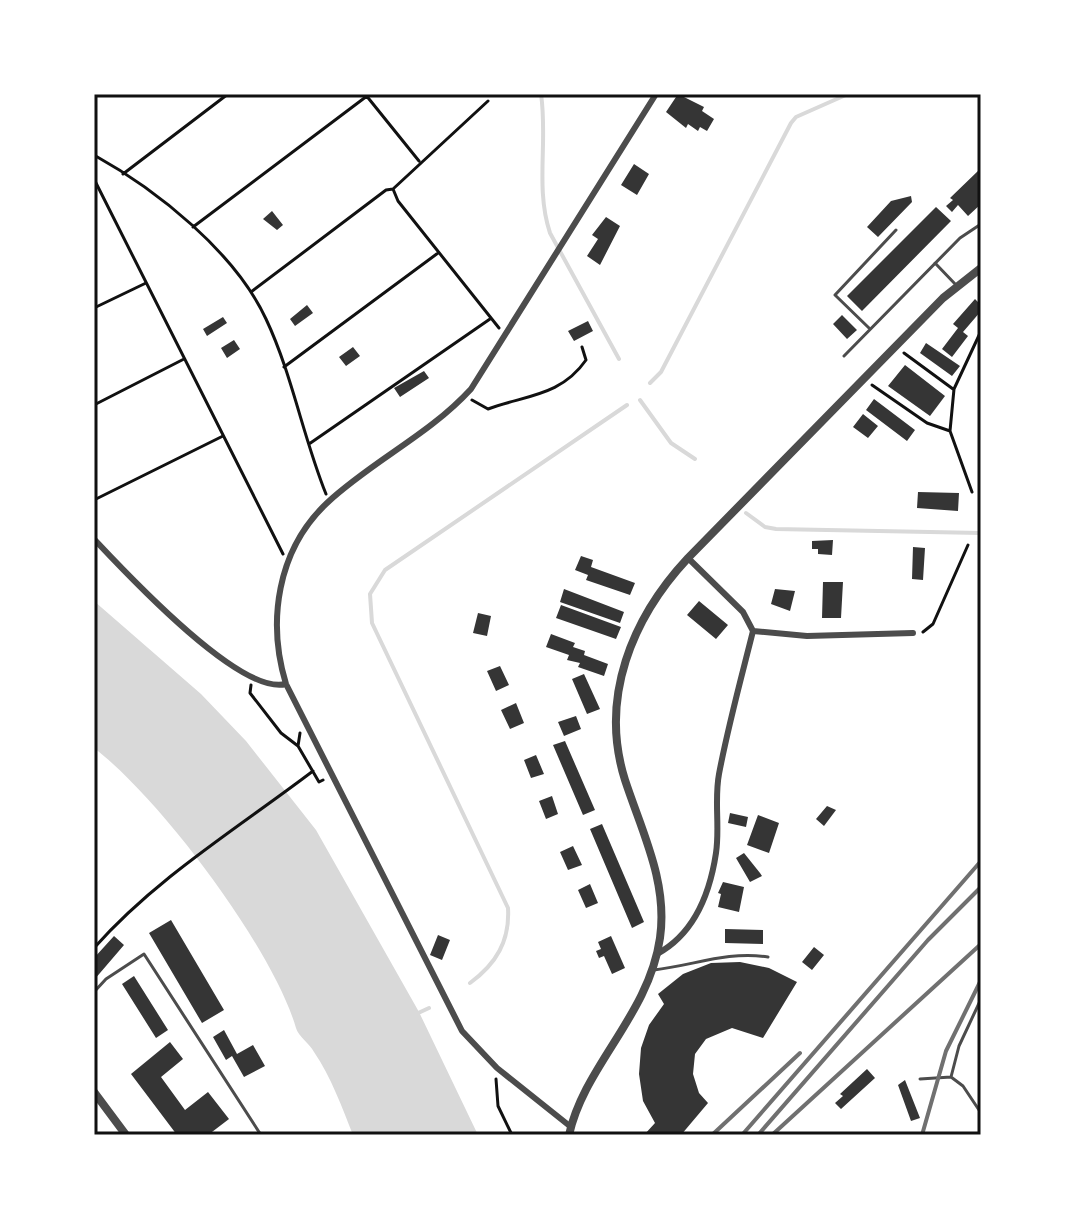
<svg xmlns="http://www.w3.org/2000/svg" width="1075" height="1229" font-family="'Archivo Narrow',sans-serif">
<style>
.water{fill:#d9d9d9}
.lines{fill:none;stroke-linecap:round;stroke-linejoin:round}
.stream{stroke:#d9d9d9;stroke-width:4}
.building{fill:#353535}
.path{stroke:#111;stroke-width:3}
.service{stroke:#4c4c4c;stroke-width:3}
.minor{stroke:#4c4c4c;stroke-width:6}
.tertiary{stroke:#4c4c4c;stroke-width:8}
.rail{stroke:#707070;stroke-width:4}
.neatline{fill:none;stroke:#111;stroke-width:3}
</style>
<rect width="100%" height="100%" fill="#fff"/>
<path class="water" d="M94,601L201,694L246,741L316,830L419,1012L478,1135H353C342,1107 331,1077 314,1052C310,1044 298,1036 296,1028C273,949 161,799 94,748Z"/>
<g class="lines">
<path class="stream" d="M541,94C548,141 535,188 550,233L619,359
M650,383L661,372L791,123L796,117L848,94
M640,400L671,443L695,459
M746,513L765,527L776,529L981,533
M470,983C496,964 510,941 508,908L372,623L370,594L385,570L627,405
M416,1014L429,1008"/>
</g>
<path class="building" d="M678,94L704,107L702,111L714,119L707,131L700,127L698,131L688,124L686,128L666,112Z
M634,164L649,174L637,195L621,185Z
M979,170L981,204L968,216L958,205L952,212L946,206L953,200L950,198Z
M911,196L912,202L878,237L867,227L891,201Z
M936,207L951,221L862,311L847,296Z
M272,211L283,225L277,230L263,219Z
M606,217L620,226L600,265L587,256L598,239L592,235Z
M975,299L981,305V311L963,332L968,336L952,357L942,349L958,328L953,324Z
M307,305L313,313L295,326L290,319Z
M842,315L857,330L847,339L833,324Z
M223,317L227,323L207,336L203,329Z
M588,321L593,331L574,341L568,331Z
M234,340L240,349L227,358L221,348Z
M926,343L960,366L952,376L920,353Z
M353,347L360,356L346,366L339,357Z
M905,365L945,396L930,416L888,386Z
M424,371L429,378L400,397L394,388Z
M874,399L915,430L907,441L866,410Z
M863,414L878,426L868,438L853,427Z
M918,492L959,493L958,511L917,508Z
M833,540L832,555L818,554V549H812V541Z
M913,547L925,548L923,580L912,579Z
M581,556L593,560L591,567L635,583L630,595L586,580L588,575L575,570Z
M823,582H843L841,618H822Z
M564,589L624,612L620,623L560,602Z
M775,589L795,591L790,611L771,604Z
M699,601L728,625L716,639L687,615Z
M561,605L621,627L616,639L556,618Z
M478,613L491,616L487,636L473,633Z
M551,634L575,643L573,647L585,651L584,655L608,664L604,676L578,667L580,663L567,660L569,655L546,647Z
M500,666L509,685L496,691L487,671Z
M584,674L600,709L587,714L572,679Z
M516,703L524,723L510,729L501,710Z
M576,716L581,729L564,736L558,722Z
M565,741L595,810L583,815L553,745Z
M536,755L544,774L531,778L524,760Z
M552,796L558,814L546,819L539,801Z
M827,806L836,810L824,826L816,819Z
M730,813L748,817L746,827L728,823Z
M758,815L779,823L769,853L747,845Z
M602,824L644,922L632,928L590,829Z
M573,846L582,865L568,870L560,852Z
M744,853L760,873L762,876L750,882L736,858Z
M723,882L744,887L739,912L718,907L721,894L718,893Z
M590,884L598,903L586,908L578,890Z
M171,920L224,1010L202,1023L149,933Z
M725,929L763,930V944L725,943Z
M438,935L450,940L442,960L430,955Z
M114,936L124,945L94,980V958Z
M611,936L625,968L612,974L604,956L599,958L596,951L601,949L598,942Z
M814,947L824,955L812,970L802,962Z
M740,962L769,968L797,982L763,1038L732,1028L706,1039L695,1054L693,1074L699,1093L708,1103L681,1135H644L655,1123L643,1101L639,1074L641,1048L649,1025L664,1004L658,994L683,974L711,963Z
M134,976L168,1030L156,1038L122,984Z
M224,1030L237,1054L253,1045L265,1066L244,1077L232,1056L226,1060L213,1037Z
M170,1042L183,1059L161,1077L185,1110L208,1092L229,1119L208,1135H177L131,1074Z
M867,1069L875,1078L841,1109L835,1103L843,1096L840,1094Z
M905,1080L920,1118L911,1121L898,1085Z"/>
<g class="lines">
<path class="path" d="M365,94L419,161
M488,101L393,189L398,201L499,328
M94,155C157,190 235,252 266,319C292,374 303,437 326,494
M123,174L228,94
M94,179L283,554
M193,227L367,96
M251,292L386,190L393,189
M94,308L146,283
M904,353L953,389
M284,367L438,253
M872,385L927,423L950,431
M472,400L488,409C526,395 561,396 586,360L582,347
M94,405L184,359
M309,444L490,319
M972,492L950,431L954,389L981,331
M94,500L223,436
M923,632L933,624L968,545
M251,685L250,693L281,733L298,746
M300,733L298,746L319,782L323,780
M94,948C157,877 238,828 313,771
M496,1079L498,1106L512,1135"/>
<path class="service" d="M935,263L957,286
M869,328L835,295L896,230
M844,356L960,238L981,224
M654,970C695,965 727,951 768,957
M94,992L106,979L144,954L261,1135
M981,999L959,1046L951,1077L963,1086L981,1113
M920,1079L951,1077"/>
<path class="minor" d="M94,539C126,573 240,696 286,684
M688,558L743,612L753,631L807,636L913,633
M657,954C694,934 710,893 716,853C720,827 714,800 719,774C728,726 741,679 753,631
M571,1127L497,1068L462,1031L286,684C267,622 277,550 327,503C372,461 429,435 471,389L656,94"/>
<path class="tertiary" d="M94,1092L126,1135
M569,1135C584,1066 649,1015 660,938C668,882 642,832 625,780C599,698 632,618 688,558L943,298L981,268"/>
<path class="rail" d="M712,1135L800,1053
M742,1135L981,861
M758,1135L928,940L981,887
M772,1135L981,944
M922,1135L946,1051L981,980"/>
</g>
<rect width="1075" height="1229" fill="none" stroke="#ffffff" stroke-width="192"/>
<rect x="96" y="96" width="883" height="1037" class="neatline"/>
</svg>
